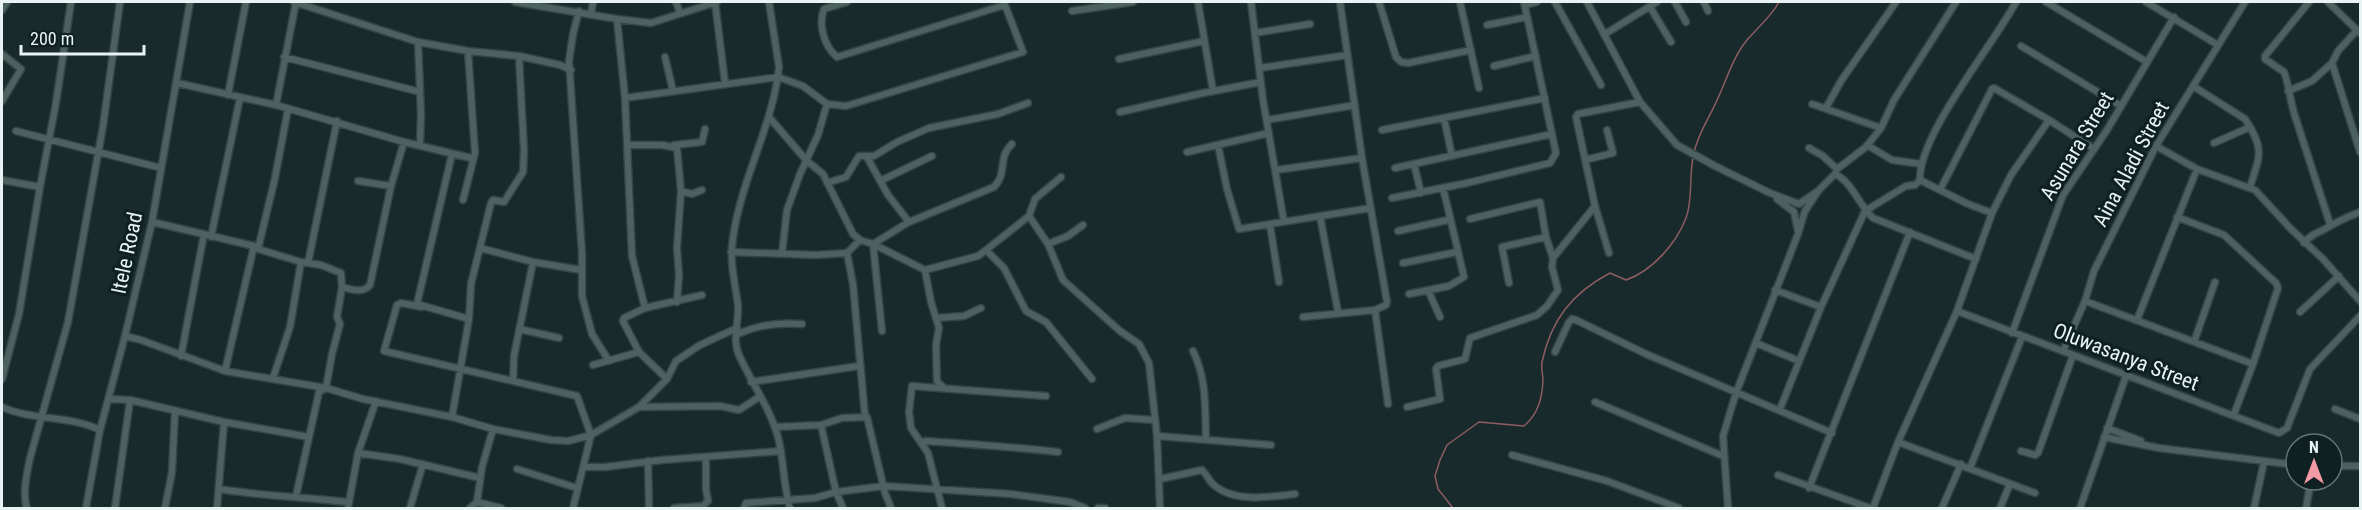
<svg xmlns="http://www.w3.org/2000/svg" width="2362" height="510" font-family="'Roboto Condensed',sans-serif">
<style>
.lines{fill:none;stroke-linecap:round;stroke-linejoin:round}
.stream{stroke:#8d5d63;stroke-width:1.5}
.minor-casing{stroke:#354444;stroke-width:9}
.minor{stroke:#4d6161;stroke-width:6}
.labels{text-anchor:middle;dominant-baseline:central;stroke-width:6;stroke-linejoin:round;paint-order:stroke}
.street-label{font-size:21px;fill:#e8f3f3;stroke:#0e2021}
</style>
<rect width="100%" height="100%" fill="#182a2b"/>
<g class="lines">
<path class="stream" d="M1694,153C1698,133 1710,117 1718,98C1727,79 1733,57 1747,40C1758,27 1771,17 1779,2
M1453,508L1438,489L1435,476L1440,460L1447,445L1479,422L1524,426C1538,414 1542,399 1543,381C1543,375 1541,368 1542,362C1551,320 1572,293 1610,273L1626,280C1652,271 1676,244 1686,218C1693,200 1689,177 1693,158"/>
<defs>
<path id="minor" d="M294,2L418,42L468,51L519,56L560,65L571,70
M515,2L617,19L651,23L717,2
M676,2L680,13
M715,2L725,83
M769,2L779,67C773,126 741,179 733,238C729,262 735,282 738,305C739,321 732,340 739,355C751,382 770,408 778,437C784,460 783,485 790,508
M1198,2L1213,91
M1251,2L1263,100L1284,222
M1379,2L1396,57L1401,62L1408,63L1471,50
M1460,2L1479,88
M1555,2L1601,85
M1587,2L1640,102L1677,145L1715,166L1770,193L1799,204L1818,191
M1675,2L1686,22
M1704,2L1708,11
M2046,2L2147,62
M2146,2L2218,45
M2309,2L2265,56V59L2284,72C2289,85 2290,99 2294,113C2306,150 2318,187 2330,224
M2328,2L2360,33
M1525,5L1537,2
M1650,7L1671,42
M2,10L7,2
M579,11L573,34L569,61L582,253V296L592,334L609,361
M1072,11L1133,2
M591,14L593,2
M617,19L625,98L632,256L645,308
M1487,25L1527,17
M1255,33L1310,24
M1605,34L1657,2
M418,42L421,114L420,145
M2021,46L2121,106
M2,54L21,69L2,101
M284,57L420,92
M665,57L673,91
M1119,59L1204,41
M2332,63L2360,152
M1494,66L1536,56
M1260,68L1348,55
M177,83L276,105L404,142L471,158L474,157L475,153L468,51
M2193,86L2245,119C2265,149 2260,155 2250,187
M2288,91L2312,81L2332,63L2338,51L2357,30
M228,95L246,2
M625,98L778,77L803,86L827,104L846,106L1023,52L1005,5L837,57C824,46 818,25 824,9L847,2
M1812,104L1881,128
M276,105L296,2
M1826,108L1841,81L1896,2
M1120,112L1203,93L1261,82
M769,117L806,160L823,174L853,234L860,240L873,244L925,270L978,256L986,250L1029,216L1035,199L1061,177
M1444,118L1452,156
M1267,120L1355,105
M1382,130L1545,98
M16,131L161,168
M2214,143L2250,127
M627,145H662L677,148L681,191L677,248L679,275L677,302
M674,145L702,142L705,129
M1218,145L1227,189L1239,229L1371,208
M1867,145L1892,160L1922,164
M2156,146L2197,169L2255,190L2291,229L2323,259L2360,301
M1809,148L1823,156L1837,169
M1187,152L1269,133
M452,154L417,304L469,319
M867,157L888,195L909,222
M1585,160L1613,153L1607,130
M1414,164L1421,193
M1395,168L1552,134
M1276,170L1362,158
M1835,174L1837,169L1866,147L1881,128L1894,100L1956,2
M2,180L40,187L56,103L71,2
M1920,180C1918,135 1994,44 2016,2
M358,181L391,186L404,142
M880,181L932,156
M827,183L846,177L859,156H874L897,142L929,128L998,114L1028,103
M1940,190L1992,89L1994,88L2049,120L2094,149
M681,191L692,194L702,190
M1392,198L1467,183L1550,163L1556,153L1524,2
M1777,199L1794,212L1798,231
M463,200L474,157
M1805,211L1818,191L1835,174C1852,182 1859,205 1873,218L1976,259
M1029,216L1048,244L1063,280L1120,331L1139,344L1149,363L1157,436L1160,508
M1320,216L1338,312
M2177,217L2224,235L2276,283L2278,288L2253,364L2234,414
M1470,219L1540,202L1546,237L1553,258
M152,222L254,246L258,249L301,262L321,265L341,273L342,287L337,317L340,324L332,354L326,388L319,392L296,496
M1270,225L1279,282
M1398,231L1448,220L1450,217L1443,188
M211,237L240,98
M2304,243C2311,234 2316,234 2325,229C2336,222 2347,217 2360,212
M1048,244L1068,236L1083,225
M480,248L533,262L581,270
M258,249L275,178L288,109
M986,250L1004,268L1026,311L1046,322L1092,379
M731,252L816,255L847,253L860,240
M782,253L787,210L800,174L818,135L827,104
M847,253L853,284L865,416
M1609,253L1595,206L1576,117L1578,114L1640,102
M308,263L337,121
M1403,263L1457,252
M925,270L931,302L939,328L936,345L937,381L943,387
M1509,283L1502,247L1546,237
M342,287C351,289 363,294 370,285L391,186
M1428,290L1440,317
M1775,290L1821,307
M1409,294L1449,286L1464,277L1450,217
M702,295L645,308L624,318L623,321L639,352L667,379L676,361L700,345L737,328
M2085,301L2253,364
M422,307L401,303L397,305L384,351L577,396L591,435L573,508
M1375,310L1388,404
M1957,311L2279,433L2287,428L2310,369L2360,316
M2300,312L2339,276
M1303,317L1375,310L1386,305L1387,302L1362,158L1340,2
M936,318L964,316L981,308
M2137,320L2197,169
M519,329L559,338
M882,331L873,244L909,222L994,187C1008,173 997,158 1012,144
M2012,333L2063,195L2107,130L2174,17
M736,335C757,325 779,322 802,324
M125,336L141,340L225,371L326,388L363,399L452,417L493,429L551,440L568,441L591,435L639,407L667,379
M2194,342L2215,282
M1756,343L1799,361
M1193,351C1207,379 1205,409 1206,440
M2063,351L2085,301L2094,271L2156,146L2245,2
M1555,352L1569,322L1572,319L1576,320L1646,354L1832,433
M181,356L204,234
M593,365L639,352
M225,371L254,246
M273,378L290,327L301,262
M2,379L19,314L40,187
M513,381L514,356L533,262
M751,382L859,366
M110,399L130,400L224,422L309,437
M1595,402L1723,456
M2,407C33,421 69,415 100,430
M640,407L720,406L739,410L759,397
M1407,407L1440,399L1436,369L1438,366L1465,359L1470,338L1537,315L1547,306L1558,290L1552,267L1553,258L1595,206
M1780,409L1821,307L1865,211L1906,186L1915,185L1920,180L1968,204L1992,213
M2335,409L2360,419
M452,417L469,319L471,284L491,203L493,200L504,202L523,172L524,151L519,56
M821,425L836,492L843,508
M775,427L821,425L842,418L867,417L885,493L891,508
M2107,428L2141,441
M1097,429L1125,418L1155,420
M1157,436L1271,445
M2104,437L2159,448L2296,465
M1898,442L2035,493
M921,443L926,441C970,444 1014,447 1058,452
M2021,451L2035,455L2038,453L2073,355
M358,453L400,459L480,478
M1512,455L1607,481L1679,508
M648,461L649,508
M2332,466H2360
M583,467H605L662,460L781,451
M1970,468L2022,337
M517,469L577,488
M1778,475L1870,508
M1160,479L1202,470C1207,475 1209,481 1214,485C1234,503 1271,497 1295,494
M1809,488L1910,232
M219,489C262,496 305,497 347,502
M477,502L501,508
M27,508C22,494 27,473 30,458L68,322L103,126L120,2
M86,508L100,430L125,336L152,222L190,2
M115,508L130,400
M165,508L172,472L175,411
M217,508L224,422
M348,508L358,453L376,401
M410,508L423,464
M470,508L477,502L482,467L493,429
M674,508L703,506L708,501L706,489V457
M744,508L746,503L815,498L836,492L884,486L1011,494L1070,502L1085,508
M942,508L928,453L911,428L909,412L912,386L1046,396
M1098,508H1105
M1728,508L1723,436L1736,393L1798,234L1804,214
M1873,508L1898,442L1957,311L1992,213L2011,175L2049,120
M1942,508L1961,464
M2000,508L2010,484
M2080,508L2126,376
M2254,508L2264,462
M2306,508L2311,480"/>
</defs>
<use href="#minor" class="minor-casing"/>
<use href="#minor" class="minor"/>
</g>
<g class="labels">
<g class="street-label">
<text transform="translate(2077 146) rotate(-59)">Asunara Street</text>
<text transform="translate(2131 164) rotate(-62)">Aina Aladi Street</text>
<text transform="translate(127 253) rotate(-78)">Itele Road</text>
<text transform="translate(2126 357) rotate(21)">Oluwasanya Street</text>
</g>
</g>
<rect width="2362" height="510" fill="none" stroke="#e8f3f3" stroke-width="6"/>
<g transform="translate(2314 462)"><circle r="28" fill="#0e2021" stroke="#657475" stroke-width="1.5"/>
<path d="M0-4.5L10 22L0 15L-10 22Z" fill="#f49aa6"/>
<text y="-9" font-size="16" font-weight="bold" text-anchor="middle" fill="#e8f3f3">N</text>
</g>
<path d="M21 45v9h123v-9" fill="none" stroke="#e8f3f3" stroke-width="3"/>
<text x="30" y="45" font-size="18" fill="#e8f3f3" stroke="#0e2021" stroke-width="4.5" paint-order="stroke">200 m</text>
</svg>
